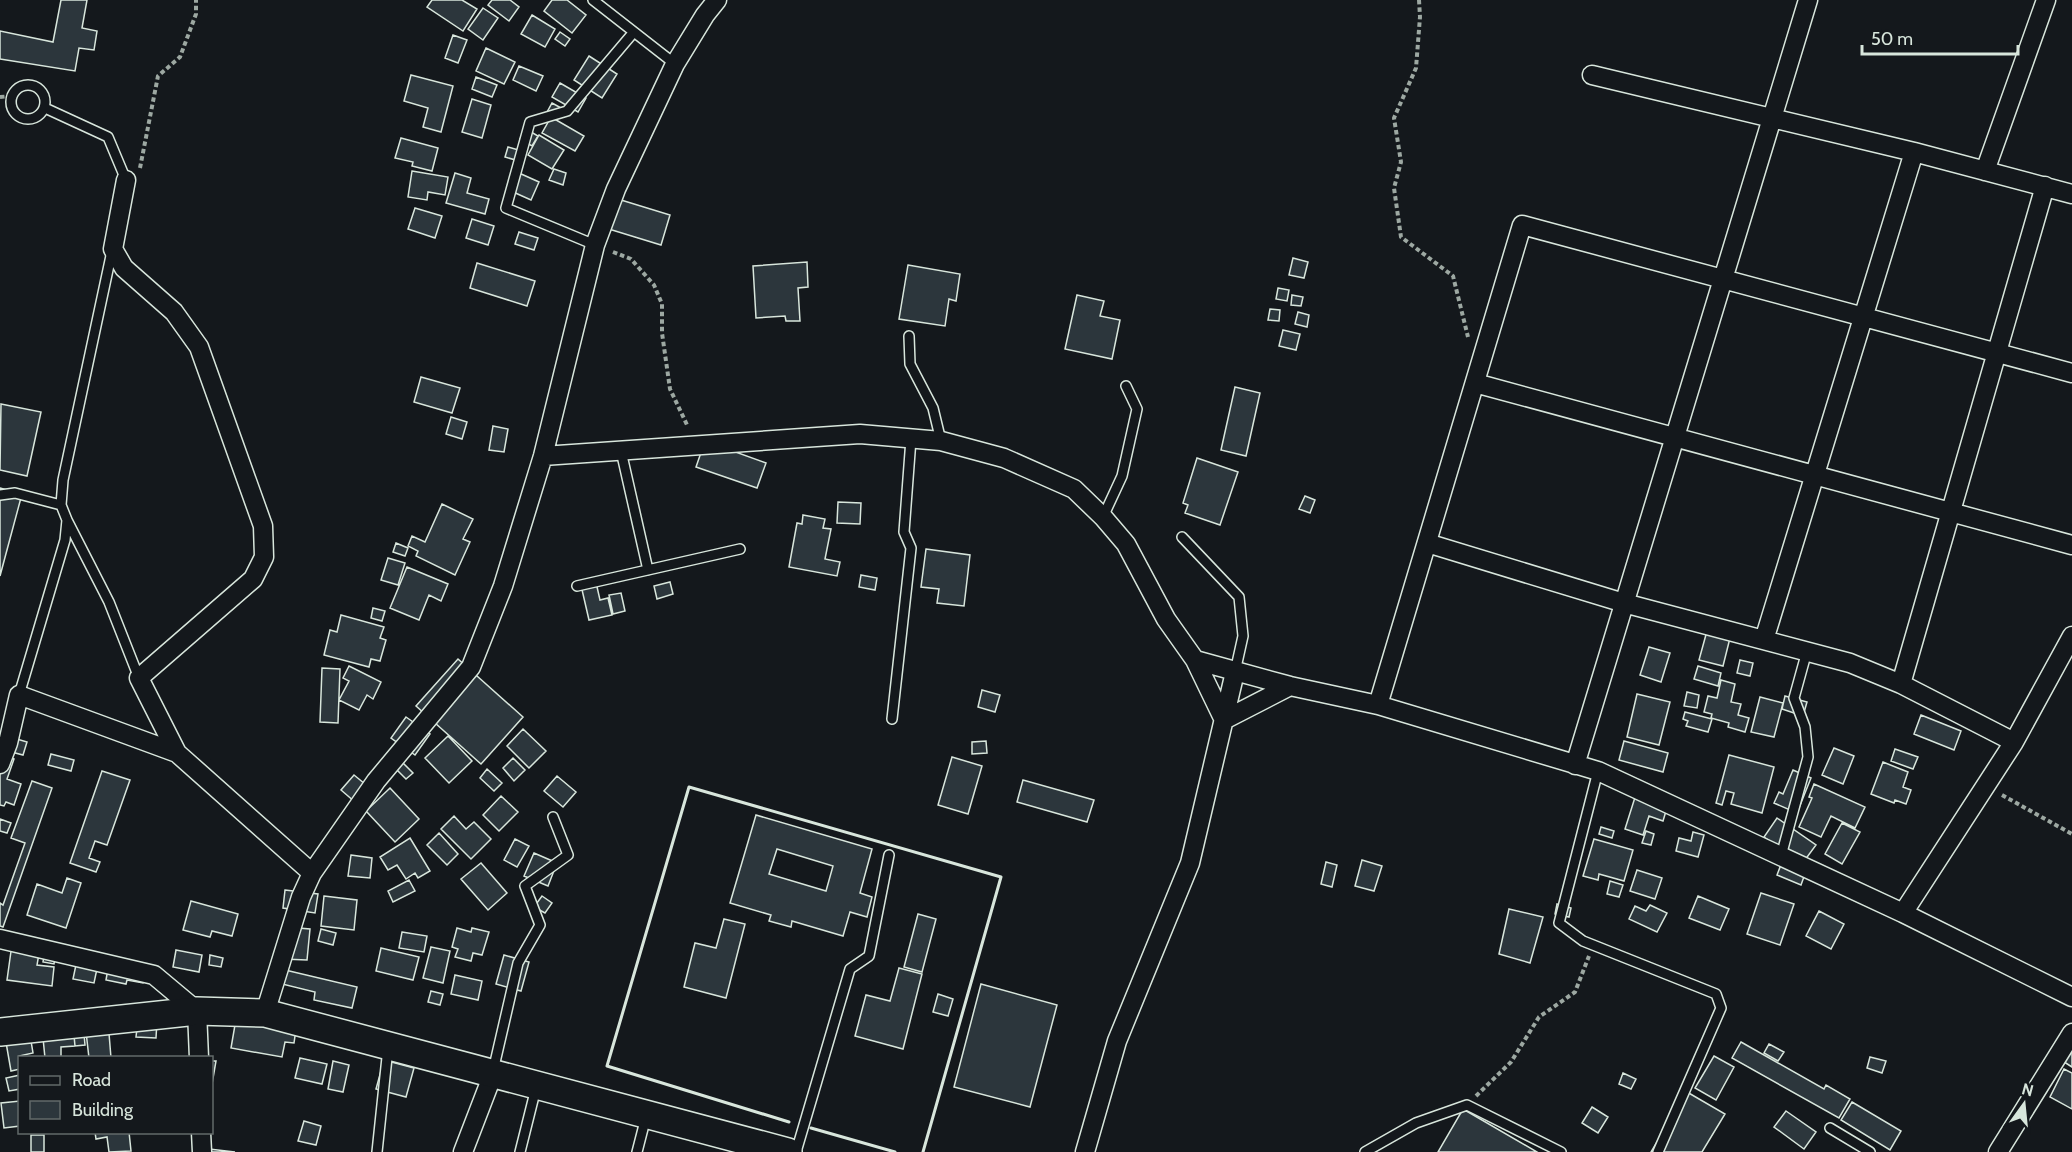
<svg xmlns="http://www.w3.org/2000/svg" width="2072" height="1152" font-family="Cabin,sans-serif">
<style>
.building{fill:#2c363c;stroke:#d8e6dc;stroke-width:1.5;fill-rule:evenodd}
.lines{fill:none;stroke-linecap:round;stroke-linejoin:round}
.service-casing{stroke:#d8e6dc;stroke-width:12}
.minor-casing{stroke:#d8e6dc;stroke-width:21}
.secondary-casing{stroke:#d8e6dc;stroke-width:30}
.path{stroke:#9da8a2;stroke-width:4;stroke-dasharray:4.5 3;stroke-linecap:butt}
.service{stroke:#14181c;stroke-width:9}
.minor{stroke:#14181c;stroke-width:18}
.secondary{stroke:#14181c;stroke-width:27}
.wall{stroke:#d8e6dc;stroke-width:3}
</style>
<rect width="100%" height="100%" fill="#14181c"/>
<path class="building" d="M61,0H87L82,28L97,31L94,50L79,48L75,71L0,59V31L53,42Z
M432,0H462L477,9L463,31L427,7Z
M492,0H510L519,7L509,21L488,5Z
M552,0H567L586,15L572,33L544,11Z
M483,8L498,18L483,40L468,29Z
M532,15L555,29L545,47L521,34Z
M560,32L570,39L565,46L555,39Z
M453,35L467,40L458,63L445,58Z
M486,48L515,62L504,84L476,71Z
M589,56L617,74L602,98L574,80Z
M519,66L543,76L536,91L513,80Z
M411,75L453,86L441,132L423,127L428,108L404,101Z
M476,77L497,85L492,97L472,89Z
M560,83L586,98L578,112L552,97Z
M472,99L491,105L482,138L462,132Z
M552,103L563,109L557,119L546,114Z
M551,117L584,136L575,151L542,133Z
M526,129L538,136L532,146L520,139Z
M539,135L564,150L552,169L528,155Z
M401,138L438,148L432,171L412,166L413,162L395,158Z
M508,147L522,151L519,161L505,157Z
M554,169L566,173L563,185L549,180Z
M412,171L448,177L445,195L428,192L427,200L408,197Z
M455,173L471,178L467,193L489,199L485,214L446,203Z
M519,173L539,182L531,200L511,191Z
M608,196L670,215L661,245L599,226Z
M415,208L442,216L435,238L408,229Z
M472,219L494,226L488,245L466,238Z
M519,232L538,238L534,250L515,244Z
M1293,258L1308,262L1304,278L1289,275Z
M807,262L808,287L798,288L800,321H786L785,316L756,318L753,266Z
M477,263L535,281L527,306L470,288Z
M908,265L960,274L956,301L949,299L945,326L899,319Z
M1278,288L1289,290L1287,301L1276,299Z
M1077,295L1104,301L1100,316L1120,320L1112,359L1065,349Z
M1292,295L1303,297L1301,306L1291,305Z
M1270,309L1280,310L1279,321L1268,320Z
M1298,312L1309,315L1307,327L1295,324Z
M1283,330L1300,334L1296,350L1279,346Z
M421,377L460,388L452,413L414,402Z
M1235,387L1260,393L1246,456L1221,450Z
M1,404L41,412L27,476L0,470Z
M451,417L467,422L462,439L446,434Z
M493,426L508,429L504,452L489,450Z
M705,441L766,463L757,488L696,467Z
M1197,458L1238,472L1220,525L1185,513L1188,505L1183,503Z
M0,488L22,494L0,576Z
M1305,496L1315,500L1310,513L1299,509Z
M838,502L861,503L860,524L837,523Z
M442,504L473,519L463,539L470,542L455,575L416,556L418,551L408,546L412,536L425,542Z
M803,515L825,519L823,528L831,529L825,559L840,562L837,576L789,567L797,523L802,524Z
M396,543L408,548L405,556L393,552Z
M926,549L970,555L964,606L937,603L939,589L921,587Z
M388,558L405,563L398,585L381,580Z
M407,567L448,584L441,601L429,595L419,620L390,608Z
M861,575L877,578L875,590L859,587Z
M595,578L600,600L608,598L612,615L589,620L580,581Z
M670,582L673,594L657,599L654,586Z
M621,593L625,611L613,614L609,595Z
M373,608L385,611L382,621L371,618Z
M341,615L384,627L380,638L386,640L380,661L371,659L369,667L324,655L330,630L337,632Z
M1710,620L1733,626L1723,666L1699,660Z
M1649,647L1670,653L1661,682L1640,675Z
M458,659L523,717L481,764L416,706Z
M1740,660L1753,663L1750,676L1737,673Z
M349,666L381,682L373,699L367,695L359,710L339,700L349,681L343,678Z
M1698,666L1721,673L1718,686L1694,679Z
M322,668L340,669L338,723L320,722Z
M1721,680L1735,684L1731,702L1741,704L1738,715L1749,718L1745,732L1728,727L1729,723L1711,718L1712,714L1704,712L1708,696L1717,698Z
M982,690L1000,695L995,712L978,707Z
M1687,692L1699,695L1697,708L1684,706Z
M1637,694L1670,702L1659,745L1627,737Z
M1785,696L1807,702L1803,716L1782,709Z
M1760,697L1783,703L1774,737L1751,732Z
M1685,712L1712,719L1708,732L1686,726L1688,721L1683,719Z
M1921,715L1961,731L1954,750L1914,734Z
M406,717L430,734L415,755L391,738Z
M523,729L546,751L529,768L507,746Z
M0,734L27,742L23,755L0,749Z
M448,736L472,761L449,783L425,758Z
M986,741L987,753L972,754V742Z
M1624,741L1668,753L1663,772L1619,760Z
M1834,748L1854,756L1843,784L1822,775Z
M1895,749L1918,757L1913,769L1891,761Z
M0,754L14,759L7,779L21,784L14,805L6,802L4,806L0,805Z
M51,754L74,760L71,771L48,765Z
M1729,755L1774,767L1762,813L1731,804L1734,793L1726,791L1722,805L1716,803Z
M952,757L982,766L968,814L938,805Z
M398,758L413,773L406,779L391,764Z
M513,758L525,770L514,781L503,768Z
M1883,762L1908,772L1903,787L1911,790L1906,804L1895,800L1894,803L1871,794Z
M487,769L502,783L494,791L480,778Z
M1793,770L1811,778L1797,813L1774,803L1779,792L1783,794Z
M102,771L130,780L107,845L95,841L89,858L100,862L96,872L70,863Z
M354,775L365,784L362,808L341,790Z
M557,776L576,792L563,807L544,791Z
M1023,780L1094,800L1087,822L1017,802Z
M32,781L52,788L3,927L0,926V903L3,905L25,843L11,838Z
M1814,784L1865,807L1855,828L1831,816L1821,837L1799,827L1812,798L1809,797Z
M390,788L419,819L395,842L366,811Z
M1637,791L1669,801L1663,821L1649,816L1643,835L1625,829Z
M501,796L518,812L499,831L483,815Z
M756,815L872,849L860,893L872,897L867,917L850,912L843,936L792,921L791,927L769,921L771,915L730,903ZM777,849L833,866L826,891L769,874Z
M454,816L466,829L474,822L491,839L471,859L441,829Z
M1777,818L1816,845L1802,864L1764,837Z
M0,819L11,823L7,833L0,831Z
M1842,823L1860,832L1842,864L1825,854Z
M1601,827L1614,831L1612,838L1599,834Z
M1646,831L1654,834L1651,845L1642,843Z
M1693,832L1704,835L1698,857L1676,851L1679,838L1691,841Z
M439,833L458,854L447,865L427,845Z
M410,838L430,871L418,878L415,873L406,879L397,865L388,870L380,857Z
M515,839L529,846L517,867L504,860Z
M1594,839L1633,850L1624,881L1599,874L1598,880L1583,876Z
M534,853L557,863L548,886L524,876Z
M351,855L372,858L370,878L348,876Z
M1362,860L1382,866L1374,891L1355,886Z
M1326,862L1337,865L1332,887L1321,884Z
M1782,862L1806,871L1801,885L1777,875Z
M481,863L507,893L488,910L461,879Z
M1637,870L1662,878L1655,899L1630,891Z
M67,878L81,883L66,928L27,915L37,884L62,893Z
M409,880L415,891L393,902L388,891Z
M1610,881L1623,885L1619,897L1607,894Z
M285,890L318,894L315,913L283,908Z
M1761,893L1794,904L1780,945L1747,934Z
M324,896L357,900L354,930L321,926Z
M542,896L552,903L545,913L534,907Z
M1698,896L1729,909L1720,930L1689,918Z
M191,901L238,914L232,936L212,931L210,937L183,930Z
M1557,904L1571,908L1569,917L1555,914Z
M1650,905L1667,913L1657,932L1629,919L1635,906L1646,911Z
M1509,909L1543,917L1530,963L1499,954Z
M1819,911L1844,924L1831,949L1806,936Z
M918,914L936,919L922,972L904,967Z
M724,919L745,924L726,998L684,987L695,943L716,948Z
M286,927L310,929L307,960L283,959Z
M457,928L471,932L472,928L489,932L482,955L473,953L471,961L455,957L458,949L452,947Z
M321,929L336,933L333,945L318,941Z
M402,932L427,936L424,952L399,948Z
M12,944L40,948L37,965L54,967L52,986L7,980Z
M431,947L450,951L443,983L423,978Z
M381,948L419,957L413,980L376,971Z
M45,950L56,952L54,964L43,962Z
M176,950L202,955L199,972L173,967Z
M210,955L223,958L221,967L209,965Z
M504,955L529,962L521,991L496,984Z
M77,960L98,964L94,983L73,979Z
M109,963L146,970L143,983L127,980L126,984L106,980Z
M899,968L922,974L903,1049L855,1036L866,995L890,1001Z
M281,969L357,987L352,1008L314,1000L315,992L278,983Z
M455,975L482,981L478,1000L451,994Z
M981,984L1057,1005L1030,1107L954,1087Z
M431,991L443,994L440,1005L428,1002Z
M938,994L953,999L948,1016L933,1012Z
M138,1019L157,1021L156,1038L136,1037Z
M236,1019L296,1029L294,1043L285,1042L282,1057L231,1048Z
M108,1021L111,1058H89L85,1023Z
M83,1023L85,1045L75,1046L73,1025Z
M73,1025L75,1046L61,1047V1058H45L42,1028Z
M4,1031L30,1035L33,1053L19,1056L20,1069L11,1071Z
M1741,1042L1824,1089L1826,1085L1850,1099L1839,1118L1732,1058Z
M2072,1042V1067L2061,1060Z
M1769,1044L1784,1052L1778,1061L1764,1053Z
M1714,1056L1734,1067L1716,1100L1695,1088Z
M1870,1057L1886,1061L1882,1073L1867,1068Z
M300,1058L327,1064L322,1084L295,1078Z
M384,1060L414,1068L406,1097L376,1089Z
M212,1061H216L212,1084Z
M333,1061L349,1065L343,1092L328,1089Z
M2064,1069L2072,1073V1109L2050,1097Z
M1623,1073L1636,1079L1631,1089L1619,1084Z
M20,1075V1089L9,1091L6,1078Z
M1687,1092L1725,1114L1702,1152H1651Z
M20,1101V1126L4,1128L1,1103Z
M1852,1102L1901,1131L1890,1150L1841,1120Z
M1592,1107L1608,1117L1598,1133L1582,1123Z
M1463,1109L1537,1152H1438Z
M1786,1111L1816,1132L1804,1149L1774,1127Z
M304,1121L321,1126L316,1145L298,1141Z
M95,1132H129L131,1151L109,1152L107,1137L96,1139Z
M31,1135H44V1152H31Z
M209,1149L235,1152H208Z"/>
<g class="lines">
<defs>
<path id="service" d="M593,0L675,64
M11 102a17 17 0 1 1 34 0a17 17 0 1 1-34 0Z
M45,108L108,137L126,180
M595,245L506,208L530,122L567,111L633,33
M909,336L910,364L933,408L941,441
M621,451L648,570
M0,495L15,493L61,505
M1103,517L1122,476L1137,409L1126,386
M67,520L109,602L139,678
M1182,537L1239,597L1243,636L1235,672
M577,586L740,549
M19,695L65,540L67,520L61,505L63,480L112,251
M892,719L911,548L904,532L911,439
M1598,771L1559,923L1583,941L1716,994L1721,1008L1658,1152
M1781,856L1808,757L1805,727L1794,698L1807,651
M493,1071L518,963L540,925L525,886L568,855L553,817
M1830,1128L1870,1152
M377,1152L388,1048
M520,1152L536,1088
M637,1152L646,1117
M796,1152L850,969L869,956L889,855
M1365,1152L1416,1123L1467,1105L1561,1152"/>
<path id="minor" d="M1592,75L1914,152L2072,194
M1985,171L2046,0
M126,180L113,249L124,268L174,312L199,347L263,526L264,557L253,579L139,678L177,753L312,873
M1475,383L2072,545
M543,456L860,434L941,441L1004,458L1074,489L1103,517L1126,544L1166,619L1195,660L1290,686L1378,705L1598,771L1903,913L2072,997
M1427,543L1624,603L1850,663L1901,684L2014,742
M1764,640L1914,152
M1195,660L1224,720L1290,686
M1901,684L2045,186
M1378,705L1522,225L2072,373
M0,764L8,743L19,695L177,753
M1575,765L1808,0
M1903,913L2014,742L2072,636
M0,939L154,975L197,1011L199,1058
M265,1013L301,897L312,873L376,781L471,667L503,586L543,456L595,245L616,189L675,64L705,15L717,0
M201,1132L202,1152
M463,1152L493,1074
M1085,1152L1117,1041L1190,863L1235,672
M1998,1152L2072,1033"/>
<path id="secondary" d="M0,1032L197,1011L265,1013L788,1152"/>
</defs>
<use href="#service" class="service-casing"/>
<use href="#minor" class="minor-casing"/>
<use href="#secondary" class="secondary-casing"/>
<path class="path" d="M1419,0L1420,17L1416,68L1394,118L1401,162L1394,188L1401,237L1453,276L1468,337
M0,97L12,96
M140,168L158,76L180,57L196,14V0
M613,252L631,259L654,285L662,304V333L670,389L688,427
M2002,795L2072,834
M1476,1096L1511,1062L1539,1017L1575,992L1589,956"/>
<use href="#service" class="service"/>
<use href="#minor" class="minor"/>
<use href="#secondary" class="secondary"/>
<path class="wall" d="M789,1122L607,1066L689,787L1001,877L923,1152
M811,1128L895,1152"/>
</g>
<rect x="18" y="1056" width="195" height="78" fill="#14181c" stroke="#626a69" stroke-width="1.5"/>
<rect x="30" y="1076" width="30" height="9" fill="#14181c" stroke="#626a69" stroke-width="1.5"/>
<text x="72" y="1086" font-size="18" fill="#d8e6dc">Road</text>
<rect x="30" y="1101" width="30" height="18" fill="#2c363c" stroke="#626a69" stroke-width="1.5"/>
<text x="72" y="1116" font-size="18" fill="#d8e6dc">Building</text>
<g transform="translate(2024 1104) rotate(15)" stroke="#14181c" stroke-width="4.5" paint-order="stroke">
<path d="M0-4.5L10 22L0 15L-10 22Z" fill="#d8e6dc"/>
<text y="-9" font-size="16" font-weight="bold" text-anchor="middle" fill="#d8e6dc">N</text>
</g>
<path d="M1862 45v9h156v-9" fill="none" stroke="#d8e6dc" stroke-width="3"/>
<text x="1871" y="45" font-size="18" fill="#d8e6dc" stroke="#14181c" stroke-width="4.5" paint-order="stroke">50 m</text>
</svg>
